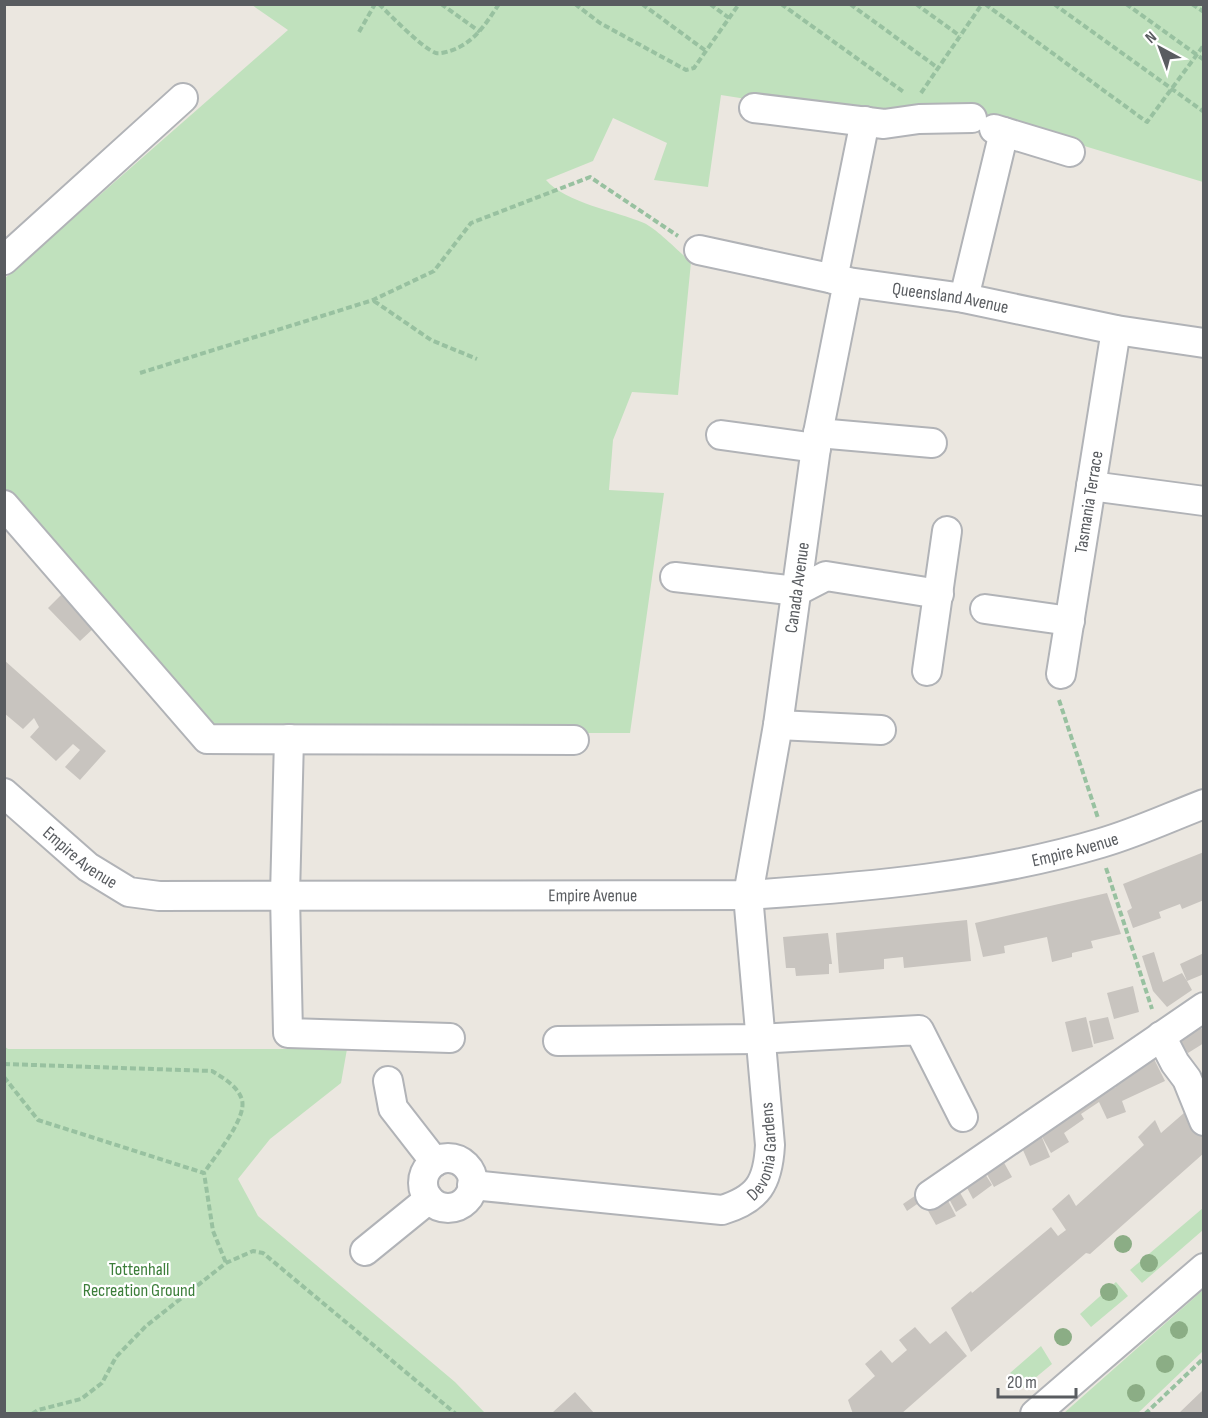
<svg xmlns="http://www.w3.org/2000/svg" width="1208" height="1418" font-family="'Sofia Sans Condensed',sans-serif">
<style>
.green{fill:#c0e1bd}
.building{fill:#c8c4bf}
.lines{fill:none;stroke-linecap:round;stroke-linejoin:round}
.minor-casing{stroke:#b1b3b7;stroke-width:32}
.path{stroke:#98c1a0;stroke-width:4;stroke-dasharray:6 3;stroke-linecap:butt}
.minor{stroke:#fff;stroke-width:28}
.tree{fill:#8bad85}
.labels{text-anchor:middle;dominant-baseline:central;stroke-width:4.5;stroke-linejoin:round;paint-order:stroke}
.street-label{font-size:18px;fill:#595c60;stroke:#fff}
.park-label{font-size:18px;fill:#3c7e3a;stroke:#fff}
</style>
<rect width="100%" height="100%" fill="#ebe7e0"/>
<path class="green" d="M252,5H1203V182L976,113L883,120L721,95L708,187L654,180L667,143L613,118L593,161L546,180C566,203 616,211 644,223C657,229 679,252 691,262L678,395L632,392L613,440L609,490L664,493L630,733H204L5,496L4,279L288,30Z
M4,1046L8,1049H347L341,1083L270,1139L238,1179L258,1216L455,1382L485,1413H5Z
M1203,1208V1230L1142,1283L1130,1270Z
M1116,1282L1128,1296L1091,1327L1080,1314Z
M1203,1290V1351L1138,1413H1064Z
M1041,1346L1052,1364L1023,1388L1010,1373Z"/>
<path class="building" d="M63,593L95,627L80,641L48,608Z
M4,660L106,751L80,780L65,767L80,750L73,744L56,761L30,737L39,727L34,718L23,729L4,713L6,697Z
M1204,852V900L1182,909L1180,904L1159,912L1161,918L1133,928L1127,911L1132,908L1123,884Z
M1107,893L1121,934L1091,941L1093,948L1072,953V957L1052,962L1047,937L1004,946L1005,953L983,957L975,923Z
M967,920L971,961L904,968L903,957L884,959V969L839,973L836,933Z
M828,933L832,964H829V974L796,976L795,968H786L783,937Z
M1154,952L1163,982L1182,973L1187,981L1180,964L1204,953V974L1187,981L1192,990L1167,1007L1153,991L1142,956Z
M1133,986L1139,1012L1114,1019L1107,993Z
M1086,1017L1093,1047L1072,1052L1065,1022Z
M1108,1017L1114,1039L1094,1044L1089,1021Z
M1198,1020L1204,1034V1043L1188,1053L1175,1037Z
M1154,1059L1165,1081L1122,1101L1126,1112L1107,1119L1099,1102L1081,1114L1084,1119L1064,1133L1069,1142L1051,1153L1041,1135L1050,1157L1030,1166L1019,1141L1096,1095L1116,1087L1113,1080Z
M1192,1106L1204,1141V1153L1090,1254L1086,1253L971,1352L951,1308L971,1291L972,1293L1051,1227L1058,1236L1066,1230L1052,1209L1069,1194L1076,1206L1144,1145L1138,1137L1155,1120L1161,1133Z
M1002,1159L1012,1177L994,1187L984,1169Z
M982,1169L992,1185L973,1199L964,1182Z
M958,1189L967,1205L956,1212L947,1195Z
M919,1193L923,1200L907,1211L903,1204Z
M945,1195L956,1216L936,1225L927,1209Z
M915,1327L930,1344L946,1331L967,1356L901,1414H853L848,1400L875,1376L865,1364L881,1350L892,1363L907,1350L899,1340Z
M1204,1389V1414H1178Z
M575,1392L595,1414H554L553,1412Z"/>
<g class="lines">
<defs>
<g id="minor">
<path d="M754,108L884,124L919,119L972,118"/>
<path d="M994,129L1070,152"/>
<path id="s1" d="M699,250L848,282L964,298L1116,330L1204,343"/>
<path d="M4,260L183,98"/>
<path d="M833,279L865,121"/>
<path d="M964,298L1004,132"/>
<path d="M818,433L932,443"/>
<path d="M721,435L816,448"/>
<path d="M1091,486L1204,501"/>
<path d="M4,505L207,739L574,740"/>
<path d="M675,577L797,591L826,576L939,594"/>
<path d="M985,609L1070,621"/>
<path d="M927,671L947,531"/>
<path id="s2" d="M1061,674L1116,330"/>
<path d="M778,725L881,730"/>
<path d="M289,739L285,895L288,1033L450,1038"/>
<path id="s3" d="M4,793L88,867L129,892L159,896L748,895C866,887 987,877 1101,843C1136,833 1170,817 1204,804"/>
<path d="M1161,1036L1175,1063L1187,1079L1204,1121"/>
<path d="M558,1041L759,1039L919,1030L963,1117"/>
<path d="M388,1081L393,1108L435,1162"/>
<circle cx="448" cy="1183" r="25"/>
<path id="s4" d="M472,1185L722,1210C758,1199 768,1183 770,1145L748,895L778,725L818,433L848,282"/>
<path d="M930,1195L1204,1007"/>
<path d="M365,1251L429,1199"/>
<path d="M1035,1414L1204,1268"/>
</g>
</defs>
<use href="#minor" class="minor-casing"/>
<path class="path" d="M379,4C390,15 422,48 436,53C440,54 446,52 450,51C474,43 485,25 499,4
M441,4L480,32
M575,4L600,23L686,70L694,68L739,4
M642,4L706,51
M710,4L729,18
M781,4L905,93
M850,4L938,68
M916,4L960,36
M985,4L1147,122L1204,45
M1054,4L1204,112
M1126,4L1204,60
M1192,4L1204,12
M359,32L375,4
M921,93L982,4
M374,301L431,340L477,359
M140,373L373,300L434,271L471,223L590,177L678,236
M1059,700L1098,818
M1106,868L1152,1009
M4,1064L212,1071C223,1078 238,1086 242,1100C247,1119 214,1157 204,1173
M4,1077L38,1120L204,1173L213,1231L226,1263
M32,1414L38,1410L81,1399L102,1383L116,1357L146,1326L226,1263L253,1251L263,1253L456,1414
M1145,1414L1204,1358"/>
<use href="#minor" class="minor"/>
</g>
<g class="tree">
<circle cx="1123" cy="1244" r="9"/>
<circle cx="1149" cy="1263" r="9"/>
<circle cx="1109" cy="1292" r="9"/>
<circle cx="1179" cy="1330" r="9"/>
<circle cx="1063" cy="1337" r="9"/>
<circle cx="1165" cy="1364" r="9"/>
<circle cx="1136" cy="1393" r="9"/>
</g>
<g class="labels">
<g class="street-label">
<text stroke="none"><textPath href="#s1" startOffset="256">Queensland Avenue</textPath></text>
<text stroke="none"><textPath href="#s2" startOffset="174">Tasmania Terrace</textPath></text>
<text stroke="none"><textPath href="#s4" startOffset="902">Canada Avenue</textPath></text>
<text stroke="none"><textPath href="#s3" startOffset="1110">Empire Avenue</textPath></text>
<text stroke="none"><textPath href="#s3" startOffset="100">Empire Avenue</textPath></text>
<text stroke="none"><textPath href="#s3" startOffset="624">Empire Avenue</textPath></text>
<text stroke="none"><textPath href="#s4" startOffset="332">Devonia Gardens</textPath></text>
</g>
<g class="park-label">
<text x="139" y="1269">Tottenhall<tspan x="139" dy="21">Recreation Ground</tspan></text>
</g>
</g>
<rect width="1208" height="1418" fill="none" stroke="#595c60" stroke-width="12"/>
<g transform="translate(1160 48) rotate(319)" stroke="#ffffff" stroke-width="4.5" paint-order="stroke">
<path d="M0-4.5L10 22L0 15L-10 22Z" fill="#595c60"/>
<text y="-9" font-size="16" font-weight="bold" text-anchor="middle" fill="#595c60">N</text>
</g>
<path d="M998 1388v9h78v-9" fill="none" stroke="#595c60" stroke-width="3"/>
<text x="1007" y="1388" font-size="18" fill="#595c60" stroke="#ffffff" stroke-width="4.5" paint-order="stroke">20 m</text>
</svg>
